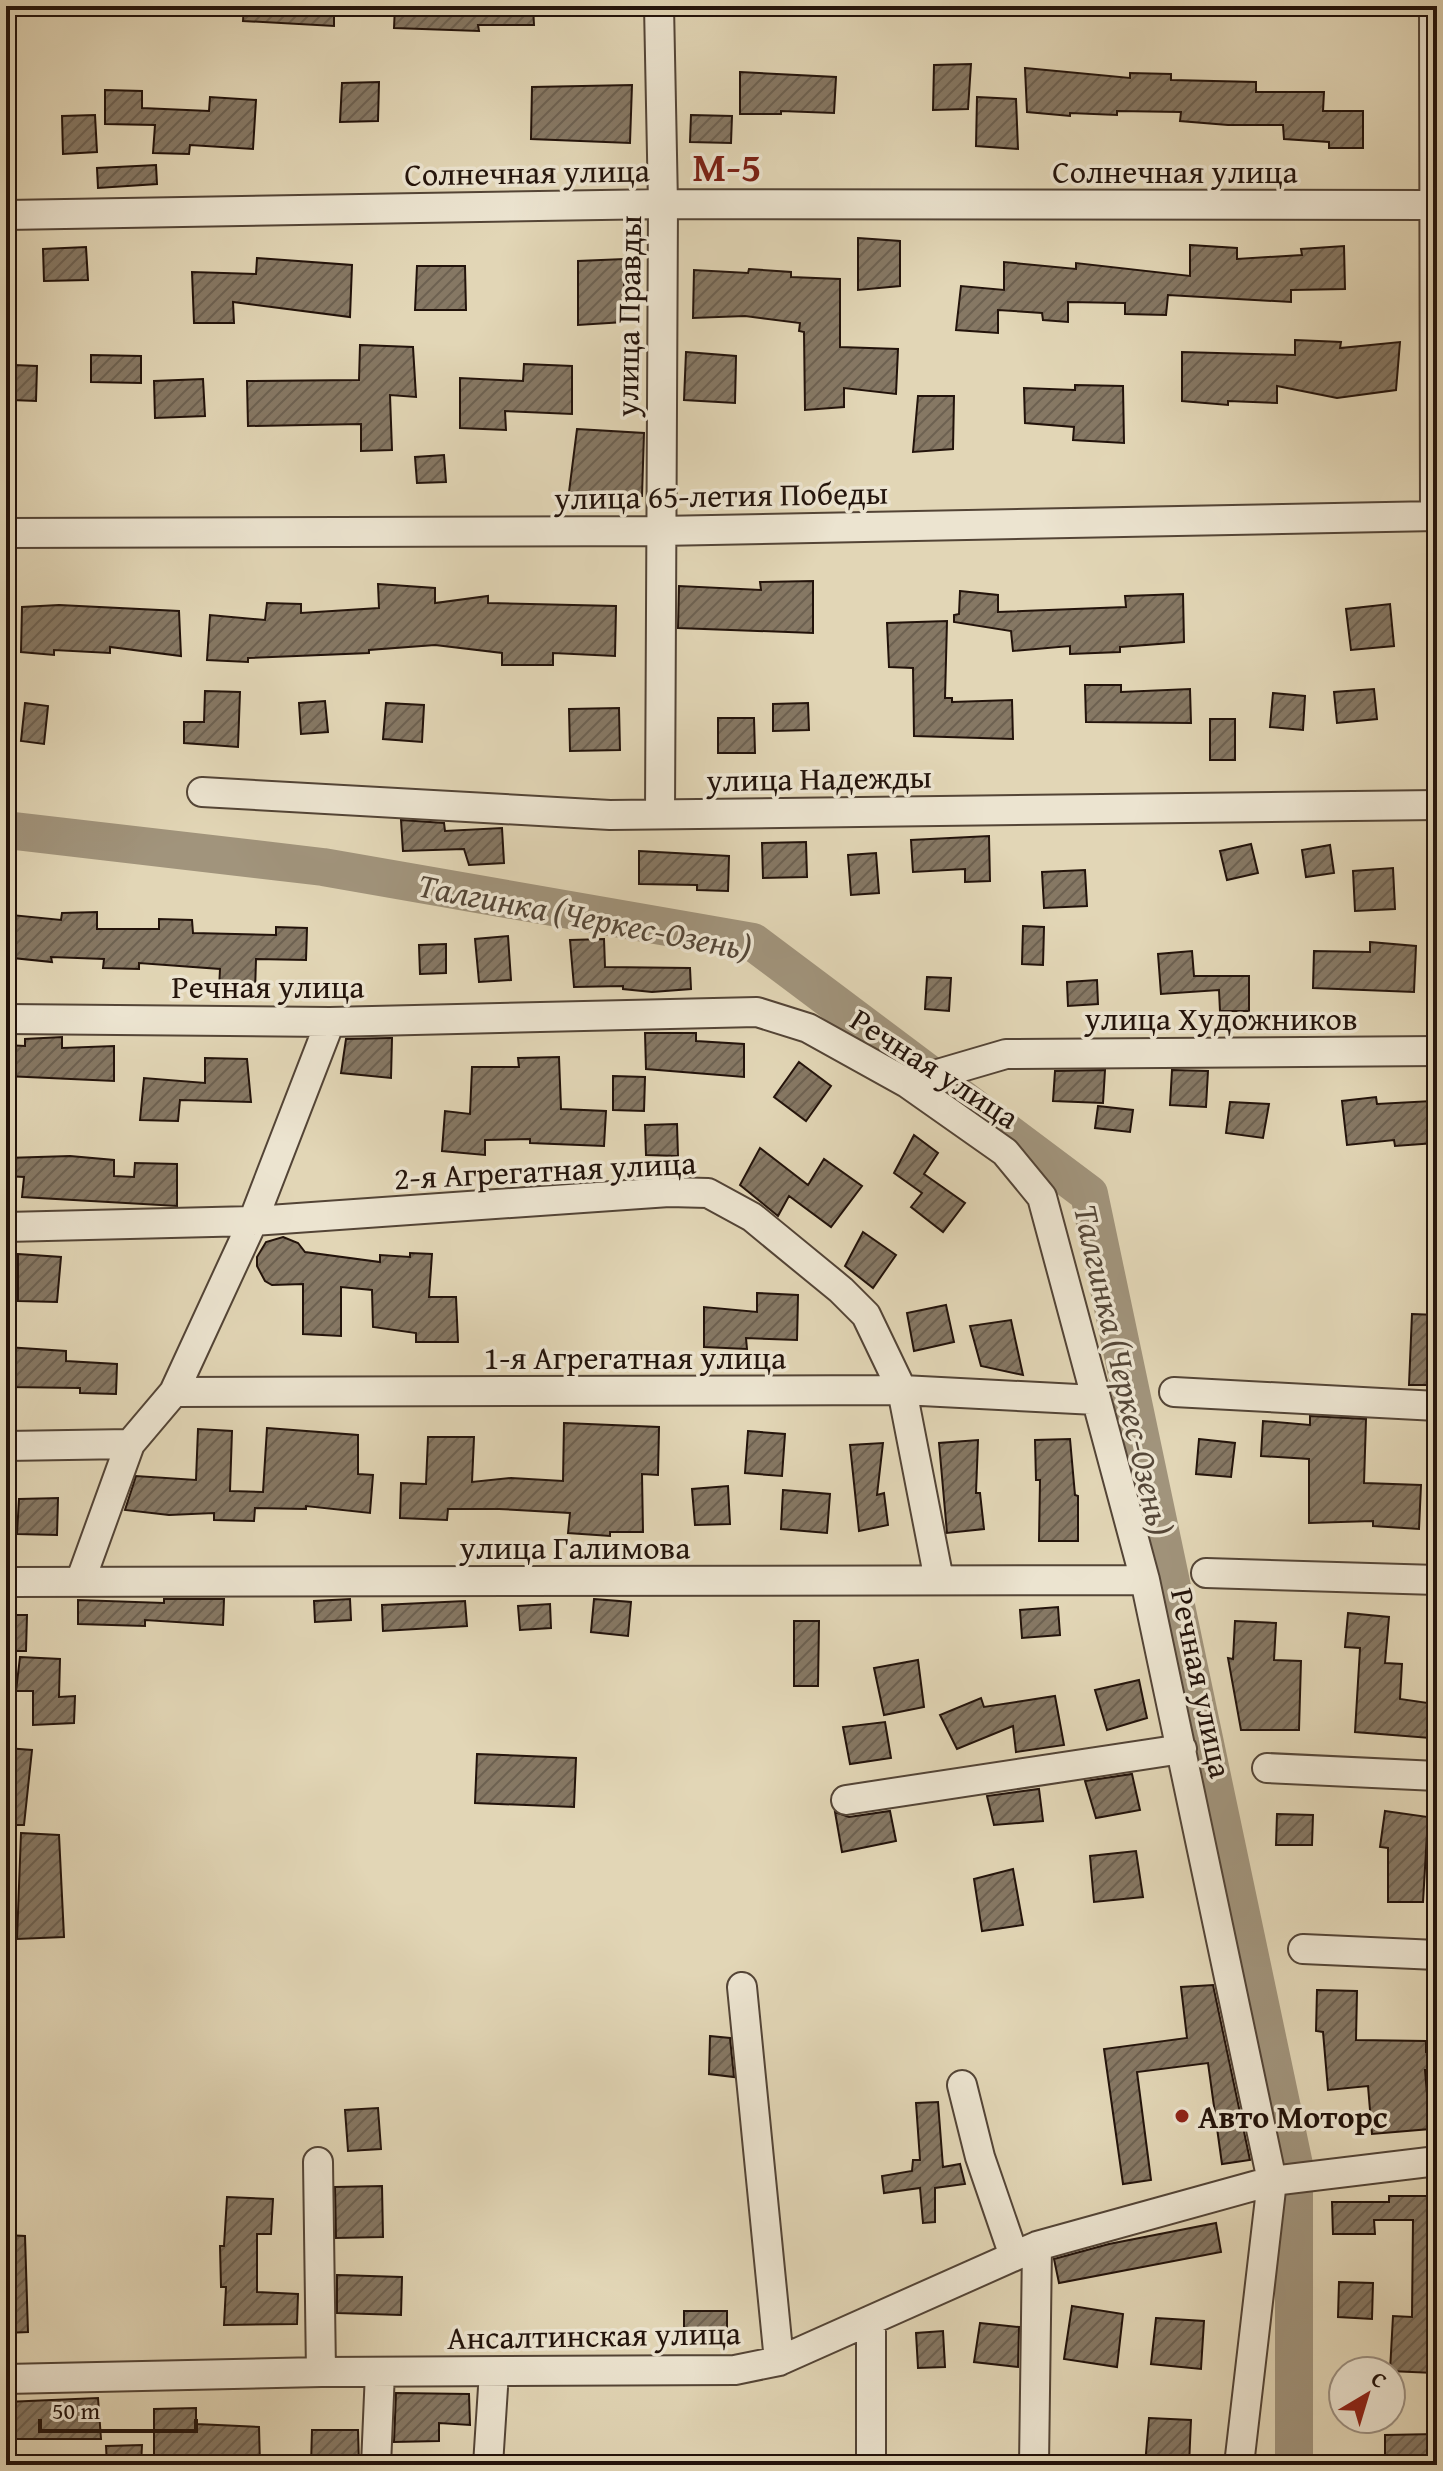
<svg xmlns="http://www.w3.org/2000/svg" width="1443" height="2471" font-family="'Gentium Book Plus',serif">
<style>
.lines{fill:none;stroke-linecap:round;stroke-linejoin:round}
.river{stroke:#a1947c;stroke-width:38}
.building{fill:url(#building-hatch);stroke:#23130b;stroke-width:2}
.minor-casing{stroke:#534436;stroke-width:32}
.minor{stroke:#ece4d0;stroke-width:28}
.poi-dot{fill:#8f2418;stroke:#ece4d0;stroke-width:3}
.labels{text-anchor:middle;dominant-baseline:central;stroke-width:7;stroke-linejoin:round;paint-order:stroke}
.street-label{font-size:32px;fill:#23130b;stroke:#ece4d0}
.poi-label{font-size:32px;font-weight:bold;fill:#23130b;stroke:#ece4d0;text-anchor:start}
.water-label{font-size:34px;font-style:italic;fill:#554738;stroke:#ece4d0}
.district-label{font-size:40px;font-weight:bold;fill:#7a1f14;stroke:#ece4d0}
</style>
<defs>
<pattern id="building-hatch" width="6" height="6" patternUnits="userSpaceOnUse" patternTransform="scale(2)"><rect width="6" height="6" fill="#867864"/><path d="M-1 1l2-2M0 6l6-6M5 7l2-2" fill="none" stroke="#6d6151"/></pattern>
</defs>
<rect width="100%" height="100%" fill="#e2d6b6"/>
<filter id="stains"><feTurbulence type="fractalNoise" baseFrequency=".0025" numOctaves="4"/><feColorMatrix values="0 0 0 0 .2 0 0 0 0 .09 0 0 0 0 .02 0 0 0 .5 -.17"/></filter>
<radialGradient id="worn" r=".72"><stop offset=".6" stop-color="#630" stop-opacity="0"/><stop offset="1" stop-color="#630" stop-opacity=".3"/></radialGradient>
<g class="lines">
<path class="river" d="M6,830L323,867L753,942L1089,1194L1294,2165V2465"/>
</g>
<path class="building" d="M244,6H334V26L243,21Z
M395,6H533L534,25H478L479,31L394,28Z
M971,64L968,109L933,110L934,65Z
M1025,68L1130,78V73L1171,74V80L1256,82V92H1324L1323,111H1363V148H1329V142L1284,139L1283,125H1228L1180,121L1181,112L1117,111V115L1070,113V116L1027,112Z
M740,72L836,77L834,113L781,111V114H740Z
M379,82L378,121L340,122L342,83Z
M632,85L630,143L531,139L532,87Z
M105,90L142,91V108L209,111L210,97L256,100L253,149L190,145L189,154L153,153L155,125L105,124Z
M977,97L1016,99L1018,149L976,146Z
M95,115L97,152L63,154L62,116Z
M691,115L732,116L731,143L690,142Z
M156,165L157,184L98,188L97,168Z
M858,238L900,241V286L858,290Z
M1190,245L1237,248V259L1302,255L1301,249L1344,246L1345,289L1291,290V302L1168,295L1166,315L1125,314V303L1068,302V322L1043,320L1042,313L998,310V333L956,330L961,286L1004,290V262L1076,269V263L1190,276Z
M86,247L88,280L44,281L43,249Z
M257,258L352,265L350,317L233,302L234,323H194L192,272L256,274Z
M624,259V322L578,325V261Z
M417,266H465L466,310H415Z
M749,269L791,272V277L840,279V347L898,349L896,394L844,388V407L805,410L804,332L799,331L800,323L745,316L693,318L694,270L748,273Z
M1295,340L1341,342L1340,348L1400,342L1396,390L1337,398L1277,386V403L1228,401V405L1182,401V352L1295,355Z
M360,345L413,347L416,397L390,395L392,450L361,451V424L248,426L247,381L359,380Z
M686,352L736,356L735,403L684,400Z
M91,355L141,356V383L91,382Z
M524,364L572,366V414L505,411L506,430L460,428V378L523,381Z
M14,365L37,366L36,401L12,400Z
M203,379L205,416L155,418L154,381Z
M1075,385L1123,386L1124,443L1073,440L1074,427L1025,423L1024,388L1075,390Z
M918,396H954L953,449L913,452Z
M577,429L644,433L642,496L569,492Z
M444,455L446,482L417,483L415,457Z
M813,581V633L678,628L679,586L761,590L760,582Z
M378,584L435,588V603L488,596V603L616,606L615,656L553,653V665H502V653L435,645L369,650V653L248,658V662L207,660L210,615L265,620L267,603L301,604V613L379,608Z
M960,591L998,595V612L1126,607L1125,596L1183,594L1184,642L1120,647V652L1070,654V646L1013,651L1011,631L954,622V615L959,614Z
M1390,604L1394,646L1351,650L1346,609Z
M59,605L179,611L181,656L110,647V653L54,650V655L21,652L22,607Z
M947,621L945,698H952V702L1012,700L1013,739L914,736L913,668L889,667L887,623Z
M1085,685H1121V692L1190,689L1191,723L1086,722Z
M1374,689L1377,719L1337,723L1334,692Z
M205,691L240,692L238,747L184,743V722H204Z
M1273,693L1305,696L1303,730L1270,727Z
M325,701L328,732L301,734L299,703Z
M25,703L48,706L44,744L21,741Z
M386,703L424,705L422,742L383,739Z
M808,703L809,730L773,731V704Z
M619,708L620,750L570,751L569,709Z
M718,718H754L755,753H718Z
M1210,719H1235V760H1210Z
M401,820L444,823L445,831L502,828L504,863L469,865L464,849L403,851Z
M989,836L990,881L965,882V869L913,872L911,840Z
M806,842L807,877L763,878L762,843Z
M1251,844L1258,873L1227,880L1220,851Z
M1330,845L1334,873L1306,877L1302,850Z
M639,851L729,856L728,891L697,890V885L639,884Z
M876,853L879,893L851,895L848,855Z
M1393,868L1395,909L1355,911L1353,871Z
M1085,870L1087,906L1044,908L1042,872Z
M97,912V929H159V919L192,920L193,933L276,935V927L307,928L306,960L256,959L255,993L219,990L220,969L139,963V969L103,968L104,959L51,957L52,962L13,958L12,915L61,920L62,913Z
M1023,926L1044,927L1043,965L1022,964Z
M508,936L511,980L479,982L475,939Z
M604,939L605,967L690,968L691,989L652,992L623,989V986L574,987L570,940Z
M1370,942L1416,946L1414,992L1313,988L1314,951L1370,952Z
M446,944V973L420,974L419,945Z
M1192,951L1194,976H1249V1011H1220L1219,990L1161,994L1158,954Z
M927,977L951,978L949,1011L925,1009Z
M1097,980L1098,1004L1068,1006L1067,982Z
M645,1033H696V1041L744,1044V1077L646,1069Z
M62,1037V1048L114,1046V1081L6,1076V1045L25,1046V1039Z
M390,1038H392L391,1078L341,1073L346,1039Z
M559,1057L561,1109L606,1111L604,1146L530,1143V1139L485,1140V1155L442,1151L445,1111L470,1114L472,1067H519L518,1058Z
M205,1058L247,1059L251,1102L180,1100L178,1121L140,1120L144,1078L205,1083Z
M799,1062L831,1086L806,1121L774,1097Z
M1105,1070L1103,1103L1053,1101L1055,1071Z
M1172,1070L1208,1071L1206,1107L1170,1105Z
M613,1076L645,1077L644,1111L613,1110Z
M1376,1097L1377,1104L1432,1101L1435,1143L1395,1146L1394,1140L1347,1145L1342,1101Z
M1230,1102L1269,1104L1263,1138L1226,1133Z
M1098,1106L1133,1110L1130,1132L1095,1128Z
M677,1124L678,1156L646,1155L645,1125Z
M914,1135L938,1153L924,1174L965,1203L943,1232L911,1207L922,1193L894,1173Z
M760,1148L808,1185L824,1159L862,1186L831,1227L789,1196L778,1216L740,1185Z
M70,1156L114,1160V1176L134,1177L135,1163L177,1164V1206L22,1197L24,1177L6,1176V1158Z
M863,1232L896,1255L873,1288L845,1266Z
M283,1237L298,1243L305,1252L380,1262V1255L410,1257V1253L432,1254L429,1297H456L458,1342H416V1333L373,1327L372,1290L341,1287V1336L303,1334V1284L272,1285L265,1281L257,1266V1257L266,1242Z
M18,1254L61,1257L57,1302L18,1301Z
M757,1293L798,1295L797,1340L746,1338L747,1349L704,1347V1307L757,1312Z
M946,1305L954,1342L914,1351L907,1313Z
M1412,1314L1437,1315V1385H1409Z
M1011,1320L1023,1375L981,1366L970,1326Z
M6,1347L66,1351V1361L117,1364L116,1394L80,1393V1388L6,1387Z
M1310,1416L1366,1419L1364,1483L1421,1485L1419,1529L1373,1526V1521L1309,1523V1459L1261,1456L1263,1421L1310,1425Z
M564,1423L659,1427L658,1475L642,1474L643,1532H610V1536L568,1533L570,1513L499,1509H448L447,1520L400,1518L401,1483L426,1484L428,1437H474L472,1482L511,1478L563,1481Z
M267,1428L358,1435V1474L373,1475L370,1513L306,1506V1509L255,1508L254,1521L214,1520V1513L169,1515L125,1510L136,1476L196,1480L198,1429L232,1431L230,1491L263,1492Z
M748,1431L785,1434L782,1476L745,1473Z
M1070,1439L1075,1495L1078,1496V1541H1039L1040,1480H1036L1035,1440Z
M1199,1439L1235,1443L1231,1477L1196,1474Z
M978,1440L976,1493H980L984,1529L947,1533L939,1443Z
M883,1443L877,1495L884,1493L888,1525L859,1531L850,1445Z
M728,1486L730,1524L695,1525L692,1489Z
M783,1490L830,1494L827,1533L781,1529Z
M58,1498L57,1535L17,1534L19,1499Z
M164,1599H224L223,1625L145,1620V1626L78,1624V1600L164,1603Z
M350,1599L351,1620L315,1622L314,1601Z
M594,1599L631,1602L628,1636L591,1632Z
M465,1601L467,1626L383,1631L382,1605Z
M550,1604L551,1628L520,1630L518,1606Z
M1058,1607L1060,1635L1022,1638L1020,1610Z
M1348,1613L1389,1617L1385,1663L1402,1664L1400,1699L1435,1704L1430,1738L1355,1732L1360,1648L1345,1647Z
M6,1615H27L26,1651H6Z
M794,1621H819L818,1686H794Z
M1235,1621L1276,1623L1274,1660L1301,1661L1299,1730H1241L1228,1658L1233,1659Z
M20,1657L60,1659L59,1697L75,1696L74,1723L33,1725V1691H16Z
M918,1660L924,1707L884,1715L874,1668Z
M1139,1680L1147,1718L1107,1730L1095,1690Z
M1055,1696L1064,1745L1016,1752L1013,1726L957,1749L940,1715L981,1698L984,1707Z
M885,1722L891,1758L850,1764L843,1727Z
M6,1748L32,1750L24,1825H6Z
M477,1754L576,1758L574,1807L475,1803Z
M1132,1774L1140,1810L1096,1818L1085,1781Z
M1039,1789L1043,1821L994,1825L987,1796Z
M890,1811L896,1841L842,1852L835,1812L849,1817Z
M1385,1811L1428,1817L1423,1902H1388V1848L1380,1847Z
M1277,1814L1313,1815L1312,1845H1276Z
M21,1833L59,1835L64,1937L17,1939Z
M1136,1851L1143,1897L1094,1902L1090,1856Z
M1013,1869L1023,1925L982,1931L974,1879Z
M1213,1985L1250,2160L1222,2164L1208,2063L1137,2072L1151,2180L1123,2184L1104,2049L1187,2038L1181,1987Z
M1317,1990L1357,1991L1356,2040L1426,2041V2052H1437V2070H1425L1430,2129L1372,2134L1368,2086L1328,2090L1323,2032L1316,2031Z
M710,2036L730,2038L734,2077L709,2074Z
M938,2102L943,2167L960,2164L965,2184L935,2188V2222L923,2223L920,2188L884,2193L882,2176L912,2171L913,2160H920L916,2103Z
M378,2108L381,2149L348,2151L345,2110Z
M382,2186L383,2237L336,2238L335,2187Z
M1389,2196H1437L1434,2373L1390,2371L1393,2316L1412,2317L1413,2220H1374L1375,2234H1333L1332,2202H1389Z
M227,2197L273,2199L271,2234H257V2292L298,2294L297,2324L224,2325L226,2287H221L220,2246H224Z
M1216,2223L1221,2252L1059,2283L1054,2259L1109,2244Z
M6,2235L25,2236L28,2332L6,2333Z
M337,2275L402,2277L401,2315L337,2313Z
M1339,2282L1373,2283L1372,2319L1338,2317Z
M1072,2306L1123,2314L1117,2367L1064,2359Z
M684,2311H727V2335H684Z
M1156,2318L1204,2321L1201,2369L1151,2364Z
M980,2323L1019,2327L1018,2367L974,2362Z
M943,2331L945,2367L918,2368L916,2333Z
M396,2393L469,2394L470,2425L439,2423V2441L394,2442Z
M98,2398L101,2439H6V2402Z
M196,2408V2424L259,2427L260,2465H208V2462L154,2458V2409Z
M1149,2418L1191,2420L1189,2465H1145Z
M312,2430H358L359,2465H311Z
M1436,2434V2465H1385V2435Z
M142,2445L141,2465H107L106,2446Z"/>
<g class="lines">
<defs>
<path id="minor" d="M659,6L663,204L660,814
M1434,6L1435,516
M6,215L663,204L1432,205
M6,533L659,531L1437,516
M202,792L610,815L1437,805
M6,1019L330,1022L757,1012L808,1028L907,1083L1005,1152L1042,1197L1145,1580L1272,2181L1239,2465
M907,1083L1006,1054L1437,1051
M6,1227L253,1221L669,1192L708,1193L752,1217L841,1290L866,1315L902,1390L939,1580
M174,1392L902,1390L1096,1400
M1174,1392L1437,1406
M6,1446L130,1444
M1206,1573L1437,1580
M6,1582L1145,1580
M80,1582L130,1444L174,1392L253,1221L330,1022
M1267,1768L1437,1776
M846,1800L1182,1749
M1303,1949L1437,1955
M742,1987L779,2361
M962,2085L980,2157L1014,2256
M318,2162L321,2372
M6,2379L321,2372L735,2370L779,2361L1037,2246L1272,2181L1437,2161
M376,2465L380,2372
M488,2465L494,2372
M871,2465V2320
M1034,2465L1037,2246"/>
</defs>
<use href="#minor" class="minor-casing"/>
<use href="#minor" class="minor"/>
</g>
<circle class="poi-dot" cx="1182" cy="2116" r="8"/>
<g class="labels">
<g class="street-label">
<text x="1175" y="171">Солнечная улица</text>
<text transform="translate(527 172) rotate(-1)">Солнечная улица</text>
<text transform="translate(628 316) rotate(-89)">улица Правды</text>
<text transform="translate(721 495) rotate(-1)">улица 65-летия Победы</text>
<text transform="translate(819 778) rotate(-1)">улица Надежды</text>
<text x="268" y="986">Речная улица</text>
<text x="1221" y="1018">улица Художников</text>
<text transform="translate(935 1068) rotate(33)">Речная улица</text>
<text transform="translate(545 1170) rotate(-3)">2-я Агрегатная улица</text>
<text x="635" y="1357">1-я Агрегатная улица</text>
<text x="575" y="1547">улица Галимова</text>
<text transform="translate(1202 1683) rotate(78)">Речная улица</text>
<text transform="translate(594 2335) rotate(-1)">Ансалтинская улица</text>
</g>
<g class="poi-label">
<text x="1198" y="2116">Авто Моторс</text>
</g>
<g class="water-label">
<text transform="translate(585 916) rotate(11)">Талгинка (Черкес-Озень)</text>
<text transform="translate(1124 1370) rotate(77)">Талгинка (Черкес-Озень)</text>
</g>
<g class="district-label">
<text x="727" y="166">М-5</text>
</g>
</g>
<rect width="1443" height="2471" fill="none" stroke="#e2d6b6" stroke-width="32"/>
<rect x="8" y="8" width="1427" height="2455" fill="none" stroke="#23130b" stroke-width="4"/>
<rect x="16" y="16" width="1411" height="2439" fill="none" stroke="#23130b" stroke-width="2"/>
<g transform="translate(1367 2395) rotate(38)"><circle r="38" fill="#ece4d0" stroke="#9c9081" stroke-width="2"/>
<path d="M0-6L14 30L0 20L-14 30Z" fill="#8f2418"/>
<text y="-12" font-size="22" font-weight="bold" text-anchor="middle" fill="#23130b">С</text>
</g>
<path d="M40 2419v12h156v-12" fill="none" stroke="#23130b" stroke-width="4"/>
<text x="52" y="2419" font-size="24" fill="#23130b" stroke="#ece4d0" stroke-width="6" paint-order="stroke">50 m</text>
<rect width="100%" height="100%" filter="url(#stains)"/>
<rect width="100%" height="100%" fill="url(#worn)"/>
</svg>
